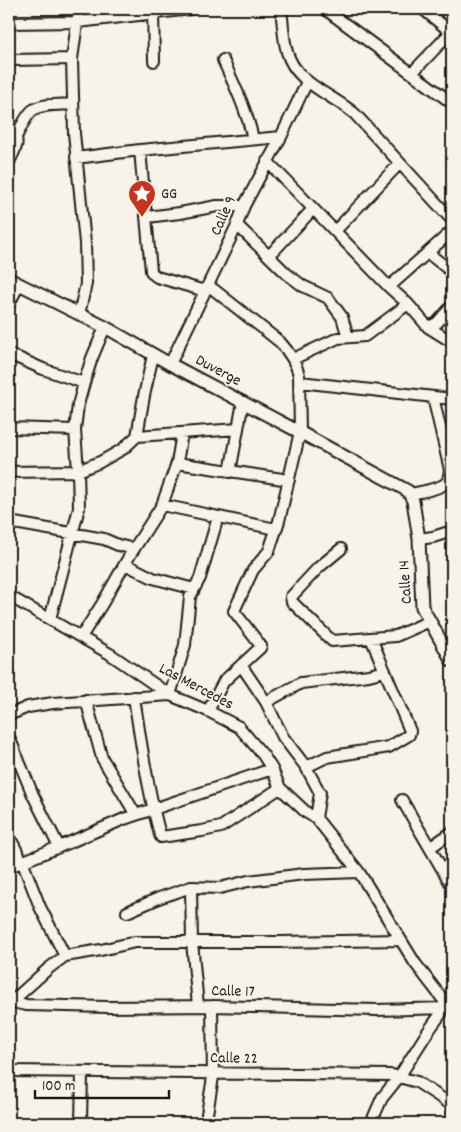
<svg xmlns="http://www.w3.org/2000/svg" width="461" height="1132" font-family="Dekko,sans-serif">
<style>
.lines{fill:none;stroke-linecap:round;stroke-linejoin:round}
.minor-casing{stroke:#1c1c1c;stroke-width:14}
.tertiary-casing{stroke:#1c1c1c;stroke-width:15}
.minor{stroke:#f7f3e8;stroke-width:10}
.tertiary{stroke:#f7f3e8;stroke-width:11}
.labels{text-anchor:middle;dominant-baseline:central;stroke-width:4;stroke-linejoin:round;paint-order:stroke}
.poi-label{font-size:16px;fill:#1c1c1c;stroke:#f7f3e8;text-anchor:start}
.street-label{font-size:16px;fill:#1c1c1c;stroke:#f7f3e8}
</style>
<rect width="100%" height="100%" fill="#f7f3e8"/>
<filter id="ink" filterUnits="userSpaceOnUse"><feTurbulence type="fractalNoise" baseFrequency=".02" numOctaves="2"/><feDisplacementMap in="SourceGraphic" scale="10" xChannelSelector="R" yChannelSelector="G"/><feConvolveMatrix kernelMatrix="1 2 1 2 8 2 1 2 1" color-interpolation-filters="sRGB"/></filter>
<g filter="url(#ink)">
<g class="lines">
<defs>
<path id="minor" d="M153,9L154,61
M281,9C283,23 283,38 287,52C296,84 332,94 355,114L452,220
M325,9L452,103
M423,9L452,33
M9,23L78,22L191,9
M9,60L72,59
M223,60C235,86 247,111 253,139
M412,73L452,31
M9,132H13C21,143 14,151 9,162
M16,137C20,129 27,114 33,110C44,103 61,105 73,104
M140,150L151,271L153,274L157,277L205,291
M76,158L140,150L281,137
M267,161L389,287L408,304L428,327L452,342
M147,217L180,213L217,206H244
M237,225L287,274L303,286L328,298L342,317L348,337
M335,231L400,163
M428,253L452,272
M269,256L313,209
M389,287L452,231
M9,304L19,284
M79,314L86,284L85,243L74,133L72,59L79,9
M428,327L437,323L452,306
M9,354L43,369L84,383
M293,359L338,338L365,336L408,304
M170,364L208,285L237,225L244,206L281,137L307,82
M300,382L452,399
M9,428L75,430
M137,436L238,429
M177,463L289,480
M9,472L78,471L100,462L123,449L137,436L144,396L153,355
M230,472L243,402
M411,494C419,492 441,489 447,482C449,479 449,474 450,470L433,397
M162,505L276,529
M9,522L104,539L118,545L134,549
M419,539L433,537L452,531
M341,549L318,568L291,597L292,602L332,641L396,636L430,621
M125,564L153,578L194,589
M9,596L110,654L170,695L208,711L239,727L263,755L272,769L280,788L307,813L316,818L359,872L415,963L448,1006L452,1010
M50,619L79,508L78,471L75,430L78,405L84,383L92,358L105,327
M81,637L102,604L130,555L162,505L177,463L182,433
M241,665L266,702L283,737L306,767L320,793L316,818
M134,697C141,744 148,790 160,835L161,837L202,831L221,827L280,788
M86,700L102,758L136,815
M266,702L301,683L369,675L385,671
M208,711L224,681L260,648L261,646L234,611L253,570L269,551L279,521L300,432L299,375C296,362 289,352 280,342L208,285
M9,715L28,707L53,703L170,695L185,645L190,597L200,578L218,517
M9,737L33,795L59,847
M306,767L327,757L389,747L409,735L410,731L371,638
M402,800L452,886
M9,836L22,861L40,907L65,956
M431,847L452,832
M9,867L59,847L124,819L272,769
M191,887L192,942L198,1006
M127,912L159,898L191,887L220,888L248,881L304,874L359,872
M12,1002L26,1005L107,1007L212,1006L377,1010L445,1008L451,1005
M9,1004L49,968L65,956L101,950L135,942H280L401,940
M9,1071L392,1075L417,1082L452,1105
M81,1123L82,1072
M207,1123V1114L213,1077L212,1006
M371,1123L382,1098L399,1077L427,1033L445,1008"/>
<path id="tertiary" d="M9,279L105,327L170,364L305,435L408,491L413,501L419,539L422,607L452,661"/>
</defs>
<use href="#minor" class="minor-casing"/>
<use href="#tertiary" class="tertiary-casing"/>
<use href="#minor" class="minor"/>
<use href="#tertiary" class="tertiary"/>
</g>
</g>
<defs>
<symbol id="sight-pin" viewBox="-11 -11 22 30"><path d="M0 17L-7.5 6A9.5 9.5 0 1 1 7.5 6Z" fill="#c8321e" stroke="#f7f3e8"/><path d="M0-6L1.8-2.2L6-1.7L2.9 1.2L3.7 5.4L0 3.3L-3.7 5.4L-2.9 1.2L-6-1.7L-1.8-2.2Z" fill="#fff"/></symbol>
</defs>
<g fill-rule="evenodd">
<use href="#sight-pin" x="126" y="178" width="32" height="43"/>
</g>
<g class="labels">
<g class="poi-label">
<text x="161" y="194">GG</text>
</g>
<g class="street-label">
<text transform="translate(224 216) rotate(-66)">Calle 9</text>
<text transform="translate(218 371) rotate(28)">Duverge</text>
<text transform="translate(406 582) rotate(-94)">Calle 14</text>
<text transform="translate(196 687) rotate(28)">Las Mercedes</text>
<text transform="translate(233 992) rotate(1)">Calle 17</text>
<text transform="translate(234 1059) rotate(1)">Calle 22</text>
</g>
</g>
<rect width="461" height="1132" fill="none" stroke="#f7f3e8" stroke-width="30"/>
<rect x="15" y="15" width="431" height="1102" fill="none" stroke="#1c1c1c" stroke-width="2" filter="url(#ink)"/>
<path d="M35 1090v8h134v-8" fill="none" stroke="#1c1c1c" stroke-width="2.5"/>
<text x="42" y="1090" font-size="15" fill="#1c1c1c" stroke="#f7f3e8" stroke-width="4" paint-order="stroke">100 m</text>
</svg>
